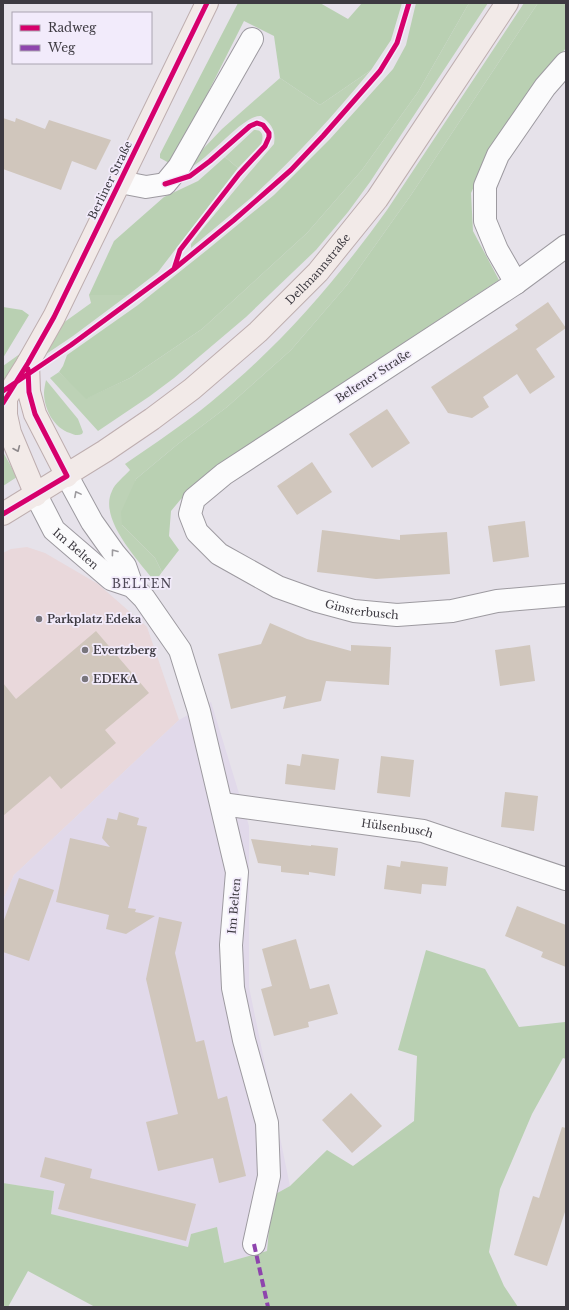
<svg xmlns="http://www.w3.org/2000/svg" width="569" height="1310" font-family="'Libre Baskerville',serif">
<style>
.commercial{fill:#e9d8db}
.built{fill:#e1d9ea}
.green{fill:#bdd2b6}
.forest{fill:#b9d0b2}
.building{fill:#d0c6bc}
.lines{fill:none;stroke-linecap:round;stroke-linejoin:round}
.minor-casing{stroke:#9d9aa0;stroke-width:24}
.major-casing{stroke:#beaeaf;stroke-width:24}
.minor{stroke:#fbfbfc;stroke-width:22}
.major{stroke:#f2eae8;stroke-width:22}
.quiet{stroke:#8e44ad;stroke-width:4;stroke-dasharray:8 4;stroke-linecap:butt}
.cycleway-casing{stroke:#f2ebfb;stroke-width:8}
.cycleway{stroke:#d6006c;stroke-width:5}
.oneway{stroke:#8e898c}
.oneway2{stroke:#9c9a9e}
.poi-dot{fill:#78757c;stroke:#f2ebfb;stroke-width:1.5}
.labels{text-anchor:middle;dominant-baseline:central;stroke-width:3.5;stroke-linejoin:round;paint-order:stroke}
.street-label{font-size:11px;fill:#3d3a41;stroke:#f2ebfb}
.poi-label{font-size:11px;font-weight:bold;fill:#3d3a41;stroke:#f2ebfb;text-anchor:start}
.neighbourhood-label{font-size:12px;letter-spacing:1px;fill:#4d4755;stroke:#f2ebfb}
</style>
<rect width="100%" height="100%" fill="#e6e2ea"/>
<path class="commercial" d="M27,547L45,553L98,584L147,627L179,720L14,875L3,900V553L11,549Z"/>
<path class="built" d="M211,702L249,826V987L290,1186L272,1196L267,1251L224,1263L191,1234L188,1247L51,1214L54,1191L3,1183V900L14,875L179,720Z"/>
<path class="green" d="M469,3H488L370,182L348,212L316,250L246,317L174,378L150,396L98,431L50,378L59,372L87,398L130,378L202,329L307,233L362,170L418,92Z
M524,3H538L411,195L347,285L291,350L227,407L178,444L136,479L122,525L155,558L162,572L155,582C139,561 98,519 112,491C115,483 124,477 130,470L125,464C154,444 184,424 211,402C279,347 336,281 387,210Z
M371,70C334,115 295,158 252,197C232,214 211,231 191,248V244L200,232L249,173L274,144C276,131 272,124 261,116C242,114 206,165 181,172L222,129L280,78L320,105Z
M254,130C263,129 264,137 261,144L238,168L225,157Z
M89,295H128L73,336L3,383V366L91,303Z
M46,380L78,419L83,432L82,434C78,436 74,435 70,433C54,428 44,409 44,393C44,389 45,385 46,380Z
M3,452L17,477L3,486Z"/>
<path class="forest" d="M238,3H320L348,19L362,3H402L391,40L371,70L320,105L280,78L274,36L244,21L173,162L171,164L160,158V154Z
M416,3H469L418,92L362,170L307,233L202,329L130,378L86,399L59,372L63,366L67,355L138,305L207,250L274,195L330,139L393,69L406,45Z
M538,3H566V48L539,81L488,157L471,193L473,231L499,280L235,454L207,477L181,499L171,511L169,536L179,550L162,572L155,558L122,525L121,512L136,479L178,444L227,407L291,350L347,285L411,195Z
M225,157L238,168L158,272L128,295H89L114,241L164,197L198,181Z
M3,307L22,310L29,315L3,358Z
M426,950L485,969L519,1027L565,1022L566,1018V1059L563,1058L532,1114L500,1189L489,1252L504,1286L518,1307H95L28,1271L8,1307H3V1183L54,1191L51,1214L188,1247L191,1234L217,1227L224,1263L267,1251L272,1196L290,1186L327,1150L353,1166L414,1121L417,1056L398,1050Z"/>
<path class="building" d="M3,118L15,122L16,118L45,129L49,120L111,140L96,170L72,161L61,190L3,169Z
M548,302L566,328L536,349L555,377L530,394L517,374L483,397L489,407L472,418L448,413L431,387L518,329L515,325Z
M387,409L410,443L372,468L349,434Z
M312,462L332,492L297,515L277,486Z
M525,521L529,557L493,562L488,526Z
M322,530L400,540V535L447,532L450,574L376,579L317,572Z
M270,623L307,639L351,651V645L391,647L389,685L326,681L321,701L283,709L286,696L231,709L218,654L261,644Z
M96,631L149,693L105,730L116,743L61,789L50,776L3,816V683L16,699Z
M530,645L535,681L500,686L495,650Z
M302,754L339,759L335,790L285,784L287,764L300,766Z
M381,756L414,760L410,797L377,793Z
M505,792L538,796L534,831L501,827Z
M119,812L139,818L137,825L147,827L128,908L136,909L135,912L155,916L126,934L106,929L109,915L56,902L70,838L110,847L102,838L107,818L117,820Z
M251,839L311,846V845L338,848L335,876L309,872V875L281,872V866L258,863Z
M401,861L448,867L446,886L422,884L421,894L384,889L387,865L400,867Z
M19,878L54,890L29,961L3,952V923Z
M517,906L566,925V967L541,957L543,952L505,936Z
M159,917L182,922L175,953L196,1042L204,1040L218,1099L227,1096L246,1176L219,1183L213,1158L158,1171L146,1122L178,1114L146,979Z
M296,939L310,989L329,984L338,1014L308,1022L309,1027L274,1036L261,989L272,986L262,949Z
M351,1093L382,1126L352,1153L322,1120Z
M562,1127L566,1128V1209L547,1266L514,1255L533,1196L539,1198Z
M45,1157L92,1169L90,1178L196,1204L186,1241L58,1209L65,1184L40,1177Z"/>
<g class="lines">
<defs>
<g id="minor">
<path d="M120,182L146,187L165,184L179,167L252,39"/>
<path id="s1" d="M566,246L516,283L224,474L194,499L190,514L197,532L219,554L278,587L317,601L354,611L397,615L452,611L497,601L566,595"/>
<path d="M516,283L497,250L485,221V186L498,155L545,87L566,63"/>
<path d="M67,476L92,522L114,553L125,566L132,586"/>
<path id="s2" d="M36,495L54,530L111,579L132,586L144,598L180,650L199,711L237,872L231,945L233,988L244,1040L267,1123L269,1176L254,1244"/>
<path id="s3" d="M222,804L423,831L566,879"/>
</g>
<g id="major">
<path d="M28,363L29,392L35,414L67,476"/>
<path d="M6,398V415L10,433L36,495"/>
<path d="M3,403L28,363L54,317L207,3"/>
<path id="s4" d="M3,514L105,451L152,419L192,389L258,332L318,272L377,199L507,3"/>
</g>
</defs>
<use href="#minor" class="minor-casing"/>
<use href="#major" class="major-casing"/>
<use href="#minor" class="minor"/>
<use href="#major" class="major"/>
<path class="quiet" d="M254,1244L268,1307"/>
<defs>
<path id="cycleway" d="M165,184L190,176L210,161L250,126L257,123L263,125L269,133V137L265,146L239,174L180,250L174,269
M3,391L71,345L174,269L234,220L291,170L323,136L380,71L397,43L409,3
M3,403L28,363L54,317L207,3
M3,514L67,476L35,414L29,392L28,369"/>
</defs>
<use href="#cycleway" class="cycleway-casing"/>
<use href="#cycleway" class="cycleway"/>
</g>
<defs><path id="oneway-chevron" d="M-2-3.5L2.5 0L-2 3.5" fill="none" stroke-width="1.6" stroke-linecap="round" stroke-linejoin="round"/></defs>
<use class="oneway" href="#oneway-chevron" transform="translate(17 449) rotate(67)"/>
<g class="oneway2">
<use href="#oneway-chevron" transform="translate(77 494) rotate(-118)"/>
<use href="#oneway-chevron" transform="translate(114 552) rotate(-127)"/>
</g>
<g class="poi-dot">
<circle cx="39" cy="619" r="4"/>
<circle cx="85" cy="650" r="4"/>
<circle cx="85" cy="679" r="4"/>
</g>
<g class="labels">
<g class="street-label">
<text transform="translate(110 180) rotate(-64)">Berliner Straße</text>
<text stroke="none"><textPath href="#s4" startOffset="401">Dellmannstraße</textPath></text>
<text transform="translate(373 376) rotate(-33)">Beltener Straße</text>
<text stroke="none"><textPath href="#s2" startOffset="68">Im Belten</textPath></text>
<text stroke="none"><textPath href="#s1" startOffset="671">Ginsterbusch</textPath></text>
<text stroke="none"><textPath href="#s3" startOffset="177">Hülsenbusch</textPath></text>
<text transform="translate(234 906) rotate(-85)">Im Belten</text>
</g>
<g class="poi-label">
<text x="47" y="619">Parkplatz Edeka</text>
<text x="93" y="650">Evertzberg</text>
<text x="93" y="679">EDEKA</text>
</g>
<g class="neighbourhood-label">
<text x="142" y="583">BELTEN</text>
</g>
</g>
<rect width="569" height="1310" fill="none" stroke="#3d3a41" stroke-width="8"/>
<rect x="12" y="12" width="140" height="52" fill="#f2ebfb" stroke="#aaa4b1"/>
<rect x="20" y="25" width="20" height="6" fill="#d6006c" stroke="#aaa4b1"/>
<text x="48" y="32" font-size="12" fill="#3d3a41">Radweg</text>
<rect x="20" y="45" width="20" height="6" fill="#8e44ad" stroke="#aaa4b1"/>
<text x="48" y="52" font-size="12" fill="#3d3a41">Weg</text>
</svg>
